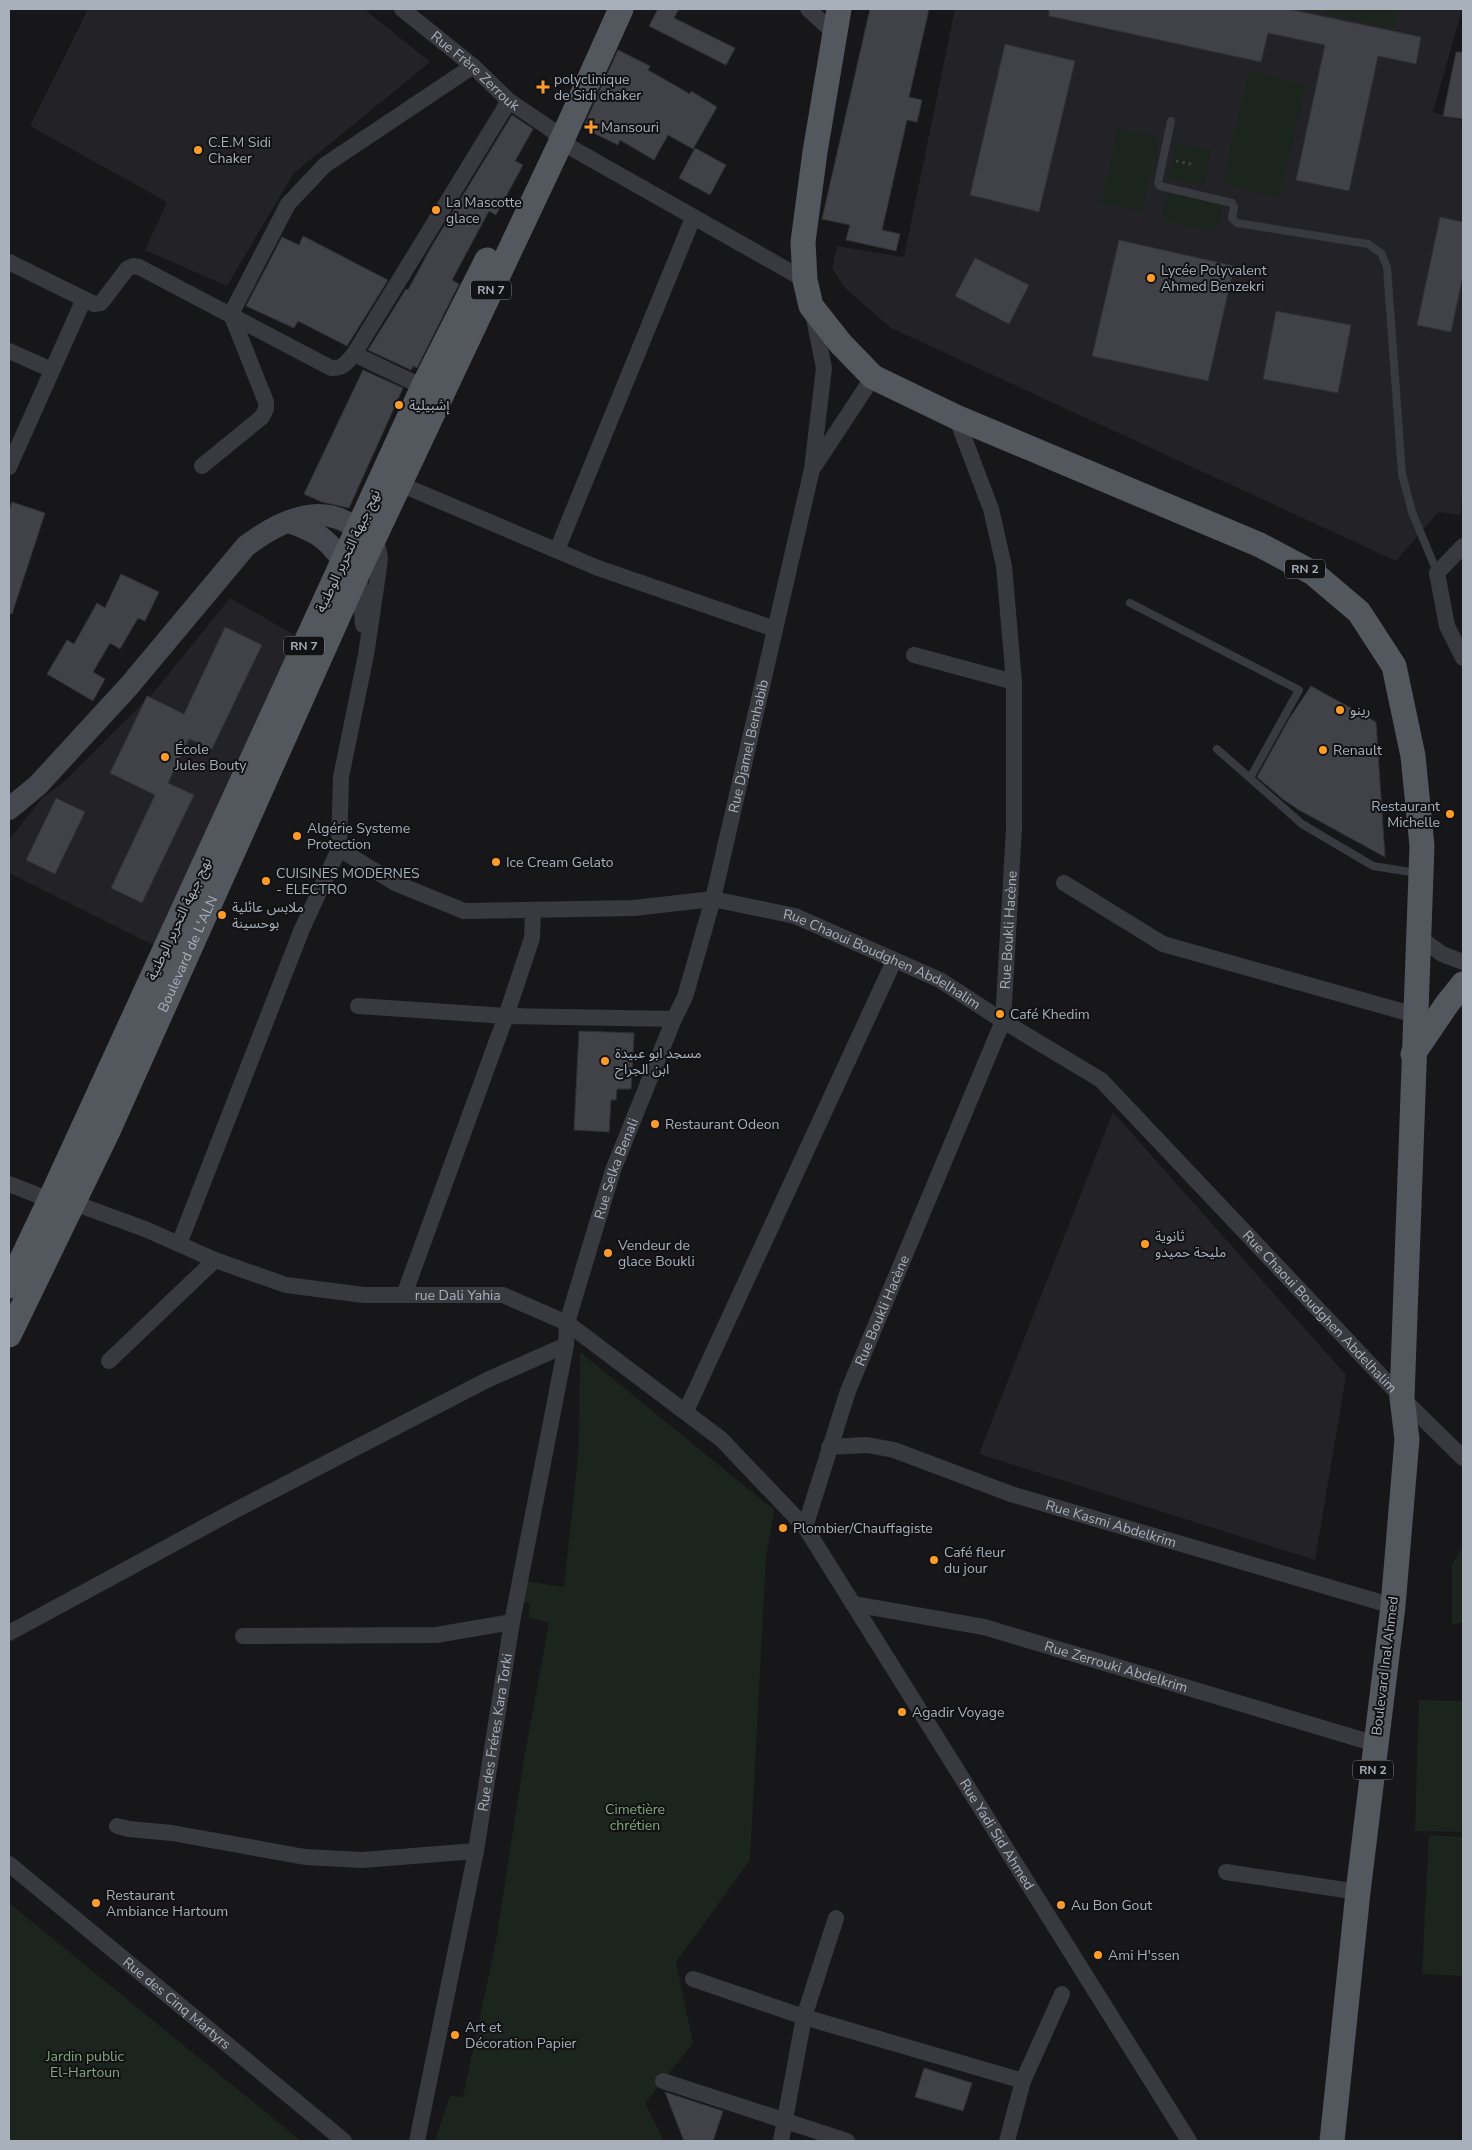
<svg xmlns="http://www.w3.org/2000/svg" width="1472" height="2150" font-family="'Nunito Sans','Noto Sans Arabic',sans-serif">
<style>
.built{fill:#232327}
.green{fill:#1c251d}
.building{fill:#414247;stroke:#313136}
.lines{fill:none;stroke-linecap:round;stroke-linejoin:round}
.path{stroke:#3d4146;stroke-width:3;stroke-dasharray:2.5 4;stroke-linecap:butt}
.service{stroke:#383a3f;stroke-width:8}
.minor{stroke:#383a3f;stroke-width:16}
.secondary{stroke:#45494f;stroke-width:22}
.primary{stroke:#53575e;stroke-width:25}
.poi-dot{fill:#ff9c29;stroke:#121214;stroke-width:2}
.labels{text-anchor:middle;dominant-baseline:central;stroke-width:4;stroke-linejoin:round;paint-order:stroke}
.shield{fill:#121214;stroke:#7b8189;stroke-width:1}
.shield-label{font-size:12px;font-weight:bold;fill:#a8b0bb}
.street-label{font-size:14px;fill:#a8b0bb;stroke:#121214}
.poi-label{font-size:14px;fill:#a8b0bb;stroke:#121214;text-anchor:start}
.park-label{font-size:14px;fill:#80a77d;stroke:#121214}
</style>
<rect width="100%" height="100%" fill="#171719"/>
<path class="built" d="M88,9H364L430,62L293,174L227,286L145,250L167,202L30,126Z
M955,9H1462L1433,112L1463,121V493L1460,515L1438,512L1396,561L891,328L845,288L832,268L837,246L904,257Z
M230,598L296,636L157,947L9,873V840L42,798L65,781L154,692Z
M1113,1112L1346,1375L1315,1560L979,1454Z"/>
<path class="green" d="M1301,9H1398L1394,28Z
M1249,71L1306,85L1279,198L1222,184Z
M1118,129L1159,138L1142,212L1101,203Z
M1175,143L1211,150L1204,185L1168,178Z
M1168,193L1223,204L1216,232L1162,220Z
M580,1352L774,1510L766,1557L750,1860L676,1962L693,2043L645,2103L664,2141H435L450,2096L463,2097L496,1941L524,1759L549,1623L528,1617L530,1603L521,1602L525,1581L564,1587L579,1447Z
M1463,1546V1622L1452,1624V1565Z
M1419,1700L1463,1701V1832L1415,1831Z
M1429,1835L1463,1837V1976L1422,1974Z
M9,1903L301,2141H9Z"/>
<path class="building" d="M658,9H679L674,18L735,48L726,65L649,26Z
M870,9H929L909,97L922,100L917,122L907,120L882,230L900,234L896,251L846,240L850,225L822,219Z
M1049,9H1288L1421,37L1416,64L1378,56L1349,191L1296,180L1325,45L1268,33L1261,62L1049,16Z
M1005,44L1075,61L1039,212L970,195Z
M618,50L650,66L648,70L690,94L691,91L717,107L693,149L668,135L654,160L620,140L618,145L583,128Z
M1456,52H1463V119L1443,116Z
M512,115L533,129L515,161L523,165L496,215L489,211L452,280L459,284L417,368L413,366L411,370L368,350L406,289L408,290L430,249Z
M695,148L726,165L710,195L679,178Z
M1440,217L1463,222V275L1451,332L1417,325Z
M303,236L388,280L347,346L298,321L294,328L246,306L282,237L299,245Z
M1119,240L1234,266L1208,381L1092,356Z
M975,258L1029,285L1009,324L955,296Z
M1276,311L1351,325L1338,393L1263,379Z
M363,370L403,388L349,508L322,502L304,494Z
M12,502L45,513L12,614L9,613V511Z
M121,574L159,592L145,621L138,618L120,649L110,643L93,672L105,679L93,701L47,674L67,640L74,644L97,603L105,608Z
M225,627L262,645L212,749L189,739L168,783L194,795L142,903L111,888L155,795L110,773L147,696L184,714Z
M1311,686L1376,722L1385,857L1299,810L1284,800L1257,777L1289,719Z
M56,798L85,812L55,874L26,860Z
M579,1031L634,1033L631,1089H617L616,1100H611L609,1132L574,1130Z
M924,2068L972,2083L963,2111L915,2097Z
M665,2092L723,2111L713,2141H684Z"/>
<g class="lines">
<path class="path" d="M1176,161L1191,164"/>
<path class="service" d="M1171,121L1158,183L1160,186L1232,203L1234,207L1232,218L1237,223L1368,244L1381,253L1387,267L1402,474L1412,512L1437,572
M1130,603L1299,690L1250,778
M1217,749L1302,824L1373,866L1417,873"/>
<g class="minor">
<path id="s1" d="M402,9L473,66L509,101L552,130L561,142L805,280"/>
<path d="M808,9L835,34"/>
<path d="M9,262L94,304L101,303L127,269L133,266L139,267L331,368C343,369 347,362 354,354L509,101"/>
<path d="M9,351L52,370"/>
<path d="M354,354L423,387"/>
<path d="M815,465L873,377"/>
<path d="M202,466L262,417L266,409V402L231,314L288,204L325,165L473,66"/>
<path d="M9,467L84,299"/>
<path d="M400,484L598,568L775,629"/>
<path d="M1463,546L1437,573L1447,626L1463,658"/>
<path d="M557,550L693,218"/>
<path d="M359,572L363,625"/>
<path d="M914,655L1014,682"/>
<path id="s2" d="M339,849L395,883L464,911L634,908L713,899L795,916L940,980L1003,1021L1101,1080L1402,1398L1463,1458"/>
<path d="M1064,883L1163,944L1415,1015"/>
<path d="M1420,938L1442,954L1463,962"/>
<path d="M358,1006L506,1016L532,938L533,910"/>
<path id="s3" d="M9,1184L50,1200L74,1203L145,1229L215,1260L286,1285L364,1295H503L567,1323L721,1439L805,1527L1189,2141"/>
<path d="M179,1244L302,929L339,849L341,777L366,655L378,574L380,558L378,548L371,536"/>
<path d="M404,1295L506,1016L674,1019"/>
<path d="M109,1361L215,1260"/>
<path d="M686,1411L894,961"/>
<path id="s4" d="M829,1447L867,1445L894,1450L1011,1494L1393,1606"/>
<path id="s5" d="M805,1527L848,1391L1003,1021L1014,828V682L1004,566L991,509L956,417"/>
<path id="s6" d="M853,1604L984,1627L1376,1744"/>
<path d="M9,1633L232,1512L487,1380L566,1345"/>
<path d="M243,1636L436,1635L512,1622"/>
<path d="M117,1826L129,1829L172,1833L305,1857L362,1860L476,1851"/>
<path id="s7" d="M9,1864L344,2141"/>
<path d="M1226,1872L1358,1892"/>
<path d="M693,1979L804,2017L1023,2081"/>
<path d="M663,2081L847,2141"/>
<path id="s8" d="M417,2141L476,1851L512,1622L566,1345L567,1323L613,1170L674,1019L685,997L713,899L812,469L824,368L813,313"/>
<path d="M781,2141L804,2017L836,1918"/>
<path d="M1007,2141L1023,2081L1062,1994"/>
</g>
<path class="secondary" d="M289,522C316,532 326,537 343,561
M9,809L38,785L129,686L246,546C270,528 306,507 337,518C344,520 352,525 358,529"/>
<g class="primary">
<path d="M839,9L815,152L803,242L805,280L811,306L841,344L873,377L956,417L1260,545L1313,573L1359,612L1394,666L1413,756L1422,846L1402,1398L1407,1439L1393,1606L1358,1892L1332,2141"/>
<path d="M1413,1054L1447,1004L1463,984"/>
<path d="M9,1286L50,1200L423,387L487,260"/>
<path id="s9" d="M9,1335L109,1129L359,570L561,142L621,9"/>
</g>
</g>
<g class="poi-dot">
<path d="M540.5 79.5h5v5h5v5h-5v5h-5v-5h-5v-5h5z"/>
<path d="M588.5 119.5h5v5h5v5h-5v5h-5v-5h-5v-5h5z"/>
<circle cx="198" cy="150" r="5"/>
<circle cx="436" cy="210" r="5"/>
<circle cx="1151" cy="278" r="5"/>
<circle cx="399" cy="405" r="5"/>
<circle cx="1340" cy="710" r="5"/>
<circle cx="1323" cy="750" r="5"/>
<circle cx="165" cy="757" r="5"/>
<circle cx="1450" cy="814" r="5"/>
<circle cx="297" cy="836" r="5"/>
<circle cx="496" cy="862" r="5"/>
<circle cx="266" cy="881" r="5"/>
<circle cx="222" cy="915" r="5"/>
<circle cx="1000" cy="1014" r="5"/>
<circle cx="605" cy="1061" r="5"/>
<circle cx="655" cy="1124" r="5"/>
<circle cx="1145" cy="1244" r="5"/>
<circle cx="608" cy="1253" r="5"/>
<circle cx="783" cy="1528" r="5"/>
<circle cx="934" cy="1560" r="5"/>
<circle cx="902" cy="1712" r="5"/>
<circle cx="96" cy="1903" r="5"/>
<circle cx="1061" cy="1905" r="5"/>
<circle cx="1098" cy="1955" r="5"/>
<circle cx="455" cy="2035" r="5"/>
</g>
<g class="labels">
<g class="shield">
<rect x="471" y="280.5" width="40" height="19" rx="4"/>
<rect x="1285" y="559.5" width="40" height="19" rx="4"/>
<rect x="284" y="636.5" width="40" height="19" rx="4"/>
<rect x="1353" y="1760.5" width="40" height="19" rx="4"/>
</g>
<g class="shield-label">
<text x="491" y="290">RN 7</text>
<text x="1305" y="569">RN 2</text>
<text x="304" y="646">RN 7</text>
<text x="1373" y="1770">RN 2</text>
</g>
<g class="street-label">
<text stroke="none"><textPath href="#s1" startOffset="96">Rue Frère Zerrouk</textPath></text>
<text transform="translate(348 551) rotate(-65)">نهج جبهة التحرير الوطنية</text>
<text stroke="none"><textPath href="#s8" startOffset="1438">Rue Djamel Benhabib</textPath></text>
<text transform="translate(179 919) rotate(-65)">نهج جبهة التحرير الوطنية</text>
<text stroke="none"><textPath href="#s5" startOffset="635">Rue Boukli Hacène</textPath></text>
<text stroke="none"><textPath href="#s9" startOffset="421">Boulevard de L'ALN</textPath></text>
<text stroke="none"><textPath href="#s2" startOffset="570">Rue Chaoui Boudghen Abdelhalim</textPath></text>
<text stroke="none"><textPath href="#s8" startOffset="994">Rue Selka Benali</textPath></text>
<text stroke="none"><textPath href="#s3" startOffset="468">rue Dali Yahia</textPath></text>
<text stroke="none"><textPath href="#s5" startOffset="230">Rue Boukli Hacène</textPath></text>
<text stroke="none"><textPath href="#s2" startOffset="1140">Rue Chaoui Boudghen Abdelhalim</textPath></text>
<text stroke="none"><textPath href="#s4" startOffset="295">Rue Kasmi Abdelkrim</textPath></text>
<text transform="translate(1385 1666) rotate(-83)">Boulevard Inal Ahmed</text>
<text stroke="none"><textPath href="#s6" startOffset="271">Rue Zerrouki Abdelkrim</textPath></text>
<text stroke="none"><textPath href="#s8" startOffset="416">Rue des Fréres Kara Torki</textPath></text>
<text stroke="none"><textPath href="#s3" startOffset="1260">Rue Yadi Sid Ahmed</textPath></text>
<text stroke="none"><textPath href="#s7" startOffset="218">Rue des Cinq Martyrs</textPath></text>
</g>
<g class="poi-label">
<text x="554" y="79">polyclinique<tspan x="554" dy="16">de Sidi chaker</tspan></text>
<text x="601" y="127">Mansouri</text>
<text x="208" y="142">C.E.M Sidi<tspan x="208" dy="16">Chaker</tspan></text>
<text x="446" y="202">La Mascotte<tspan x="446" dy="16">glace</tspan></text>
<text x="1161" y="270">Lycée Polyvalent<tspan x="1161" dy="16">Ahmed Benzekri</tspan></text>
<text x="409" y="405">إشبيلية</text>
<text x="1350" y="710">رينو</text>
<text x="175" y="749">École<tspan x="175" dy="16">Jules Bouty</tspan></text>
<text x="1333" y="750">Renault</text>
<text x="1440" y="806" text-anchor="end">Restaurant<tspan x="1440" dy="16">Michelle</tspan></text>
<text x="307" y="828">Algérie Systeme<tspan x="307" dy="16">Protection</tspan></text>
<text x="506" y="862">Ice Cream Gelato</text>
<text x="276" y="873">CUISINES MODERNES<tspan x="276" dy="16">- ELECTRO</tspan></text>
<text x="232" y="907">ملابس عائلية<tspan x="232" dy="16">بوحسينة</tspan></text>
<text x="1010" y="1014">Café Khedim</text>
<text x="615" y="1053">مسجد ابو عبيدة<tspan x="615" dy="16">ابن الجراح</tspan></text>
<text x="665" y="1124">Restaurant Odeon</text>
<text x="1155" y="1236">ثانوية<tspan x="1155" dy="16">مليحة حميدو</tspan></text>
<text x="618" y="1245">Vendeur de<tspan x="618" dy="16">glace Boukli</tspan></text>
<text x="793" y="1528">Plombier/Chauffagiste</text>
<text x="944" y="1552">Café fleur<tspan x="944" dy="16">du jour</tspan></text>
<text x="912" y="1712">Agadir Voyage</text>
<text x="106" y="1895">Restaurant<tspan x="106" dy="16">Ambiance Hartoum</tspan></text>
<text x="1071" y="1905">Au Bon Gout</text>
<text x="1108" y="1955">Ami H'ssen</text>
<text x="465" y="2027">Art et<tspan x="465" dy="16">Décoration Papier</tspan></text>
</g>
<g class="park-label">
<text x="635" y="1809">Cimetière<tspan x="635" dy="16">chrétien</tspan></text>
<text x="85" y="2056">Jardin public<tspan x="85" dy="16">El-Hartoun</tspan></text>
</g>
</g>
<rect width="1472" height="2150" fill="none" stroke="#a8b0bb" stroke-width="20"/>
</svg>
